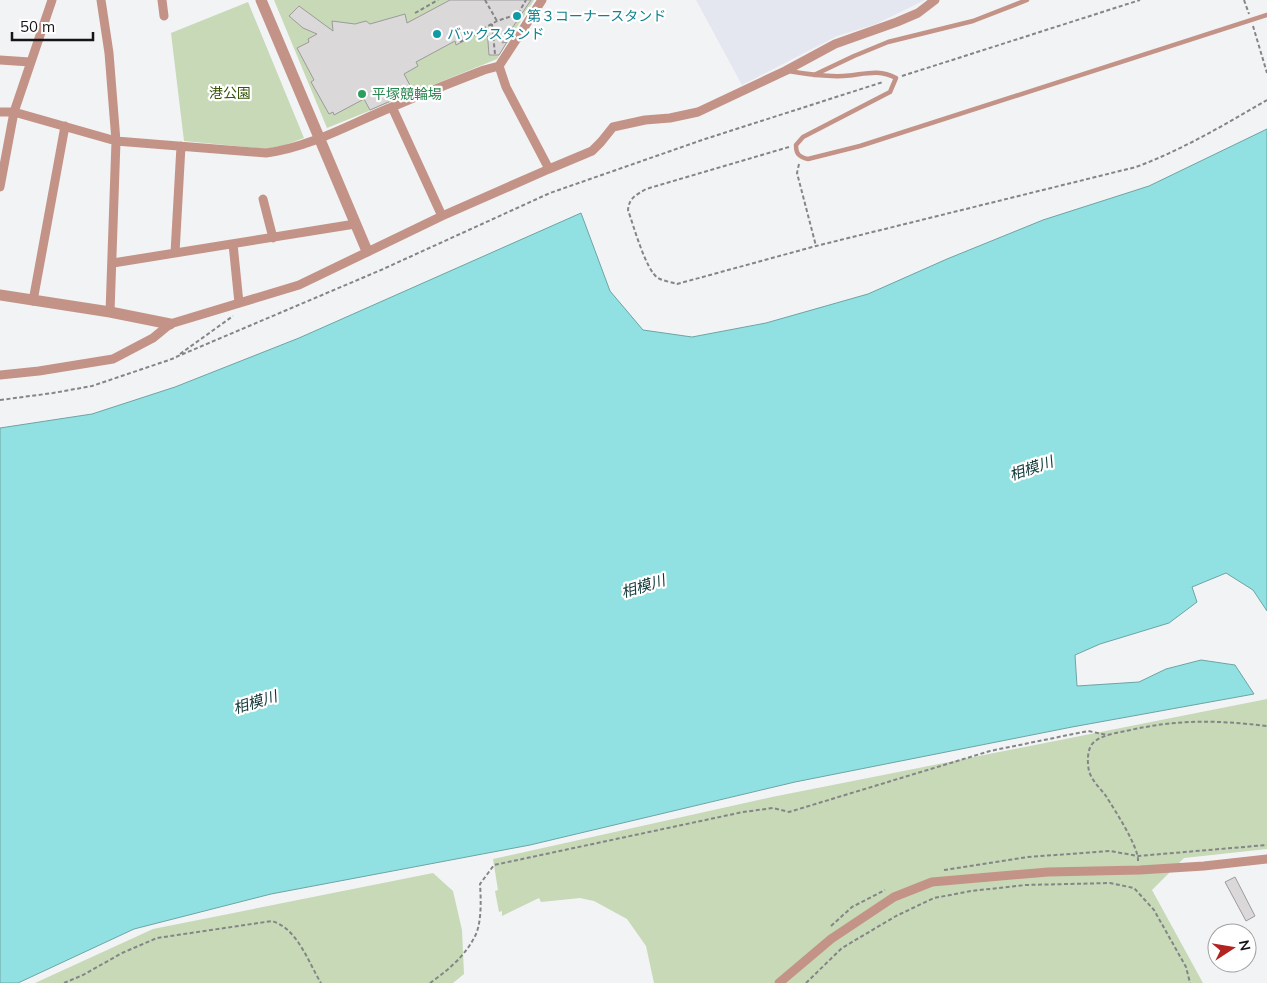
<svg xmlns="http://www.w3.org/2000/svg" width="1267" height="983" font-family="Mulish,'Noto Sans JP',sans-serif">
<style>
.built{fill:#e4e6f0}
.green{fill:#c7d9b7}
.water{fill:#92e1e2;stroke:#6ca4a5}
.building{fill:#dbd8da;stroke:#9c9a9b}
.lines{fill:none;stroke-linecap:round;stroke-linejoin:round}
.path{stroke:#848586;stroke-width:2;stroke-dasharray:4 2.5;stroke-linecap:butt}
.service{stroke:#c49387;stroke-width:4.5}
.minor{stroke:#c49387;stroke-width:9}
.tertiary{stroke:#c49387;stroke-width:11}
.culture-dot{fill:#0f9aa8;stroke:#fff;stroke-width:2}
.leisure-dot{fill:#2e9e5b;stroke:#fff;stroke-width:2}
.labels{text-anchor:middle;dominant-baseline:central;stroke-width:4.5;stroke-linejoin:round;paint-order:stroke}
.culture-label{font-size:14px;fill:#0d838f;stroke:#fff;text-anchor:start}
.park-label{font-size:14px;fill:#365507;stroke:#fff}
.leisure-label{font-size:14px;fill:#27864d;stroke:#fff;text-anchor:start}
.water-label{font-size:15px;font-style:italic;fill:#103738;stroke:#fff}
</style>
<rect width="100%" height="100%" fill="#f2f3f5"/>
<path class="built" d="M696,0H925L876,24L837,36L742,85Z"/>
<path class="green" d="M274,0H534L497,59L327,128Z
M248,2L304,138L285,145L265,149L184,141L171,33Z
M1267,699V849L1184,858L1152,890L1203,983H654L646,946L627,919L594,901L580,898L541,902L539,898L502,916V911L499,912L495,891L498,890L493,859L772,797Z
M433,873L453,891L462,930L464,974L453,983H35L153,929Z"/>
<path class="water" d="M1267,129V611L1253,590L1226,573L1192,587L1197,602L1169,623L1100,644L1075,655L1077,686L1139,682L1166,669L1201,660L1235,665L1254,694L1072,727L795,782L530,845L271,894L134,929L18,983H0V428L92,414L175,387L299,338L581,213L610,291L643,330L692,337L766,323L868,294L947,259L1043,220L1149,186Z"/>
<path class="building" d="M450,0H531L502,43L507,42L499,55H489L487,29L456,45L455,41L416,62L418,66L404,74L413,91L370,110L364,99L334,115L333,112L329,114L311,82L314,80L297,48L309,42L308,39L317,34L303,28L289,16L299,6L333,31L332,21L355,24L366,21L370,24L405,14L407,23Z
M1235,877L1255,916L1246,921L1225,882Z"/>
<g class="lines">
<path class="path" d="M485,0L497,21
M1244,0L1249,14
M415,13L438,0
M492,24L495,54
M1253,26L1267,73
M460,42L497,21L518,14L526,0
M902,76L1140,0
M789,147L646,189C636,195 629,198 628,210C633,224 646,271 658,278C663,281 671,282 677,284L816,246L1136,167C1182,150 1224,125 1267,100
M799,164L797,173L816,246
M180,354L233,316
M176,357L381,270L550,193L705,139L883,82
M0,400L53,393L92,386L169,360L177,357
M1138,861C1139,847 1114,809 1106,796C1100,788 1092,781 1089,771C1087,762 1087,748 1094,742C1102,735 1116,733 1126,731C1178,719 1215,720 1267,726
M944,870L1028,857L1110,851L1138,856L1267,845
M831,926L852,907L885,890
M64,983L83,975L122,953L157,938L272,921C298,929 308,962 321,983
M430,983C447,971 464,957 474,938C482,925 481,899 480,884L494,865L743,812L773,808L789,812L990,751L1088,731L1108,735
M806,983L842,948L896,916L934,898L971,891L1026,885L1110,883L1134,888L1154,910L1186,967L1190,983"/>
<path class="service" d="M788,71C806,74 825,77 843,76C863,75 877,68 896,78L890,92L803,137L796,145C796,154 799,157 808,159L860,146L1267,15
M814,75L854,56L888,42L973,21L1027,0"/>
<path class="minor" d="M101,0L109,53L116,141L110,312
M162,0L164,16
M0,60L30,62
M392,107L442,216
M0,112H14L116,141L266,153C311,147 350,124 392,107C422,94 453,82 484,70L499,66
M549,169L592,151L601,142L613,127L645,120L670,118L698,112L785,71L835,44L897,22L918,13L935,0
M0,187L14,112L52,0
M263,199L273,238
M233,244L239,303
M175,253L181,146
M113,263L355,224
M33,301L65,126
M0,375L39,371L113,359L153,338L170,324L299,285L442,216L549,169L506,87L499,66L542,0
M779,983L831,939L894,897L932,882L1048,872L1140,870L1204,866L1267,859"/>
<path class="tertiary" d="M261,0L367,251
M0,295L110,312L170,324"/>
</g>
<g class="culture-dot">
<circle cx="517" cy="16" r="5"/>
<circle cx="437" cy="34" r="5"/>
</g>
<circle class="leisure-dot" cx="362" cy="94" r="5"/>
<g class="labels">
<g class="culture-label">
<text x="527" y="16">第３コーナースタンド</text>
<text x="447" y="34">バックスタンド</text>
</g>
<g class="park-label">
<text x="230" y="93">港公園</text>
</g>
<g class="leisure-label">
<text x="372" y="94">平塚競輪場</text>
</g>
<g class="water-label">
<text transform="translate(1031 468) rotate(-19)">相模川</text>
<text transform="translate(643 586) rotate(-17)">相模川</text>
<text transform="translate(255 702) rotate(-17)">相模川</text>
</g>
</g>
<g transform="translate(1232 948) rotate(78)"><circle r="24" fill="#ffffff" stroke="#a1a1a2"/>
<path d="M0-4L9 19L0 12L-9 19Z" fill="#b32320"/>
<text y="-8" font-size="14" font-weight="bold" text-anchor="middle" fill="#151516">N</text>
</g>
<path d="M12 32v8h81v-8" fill="none" stroke="#151516" stroke-width="2.5"/>
<text x="20" y="32" font-size="15" fill="#151516" stroke="#ffffff" stroke-width="4" paint-order="stroke">50 m</text>
</svg>
